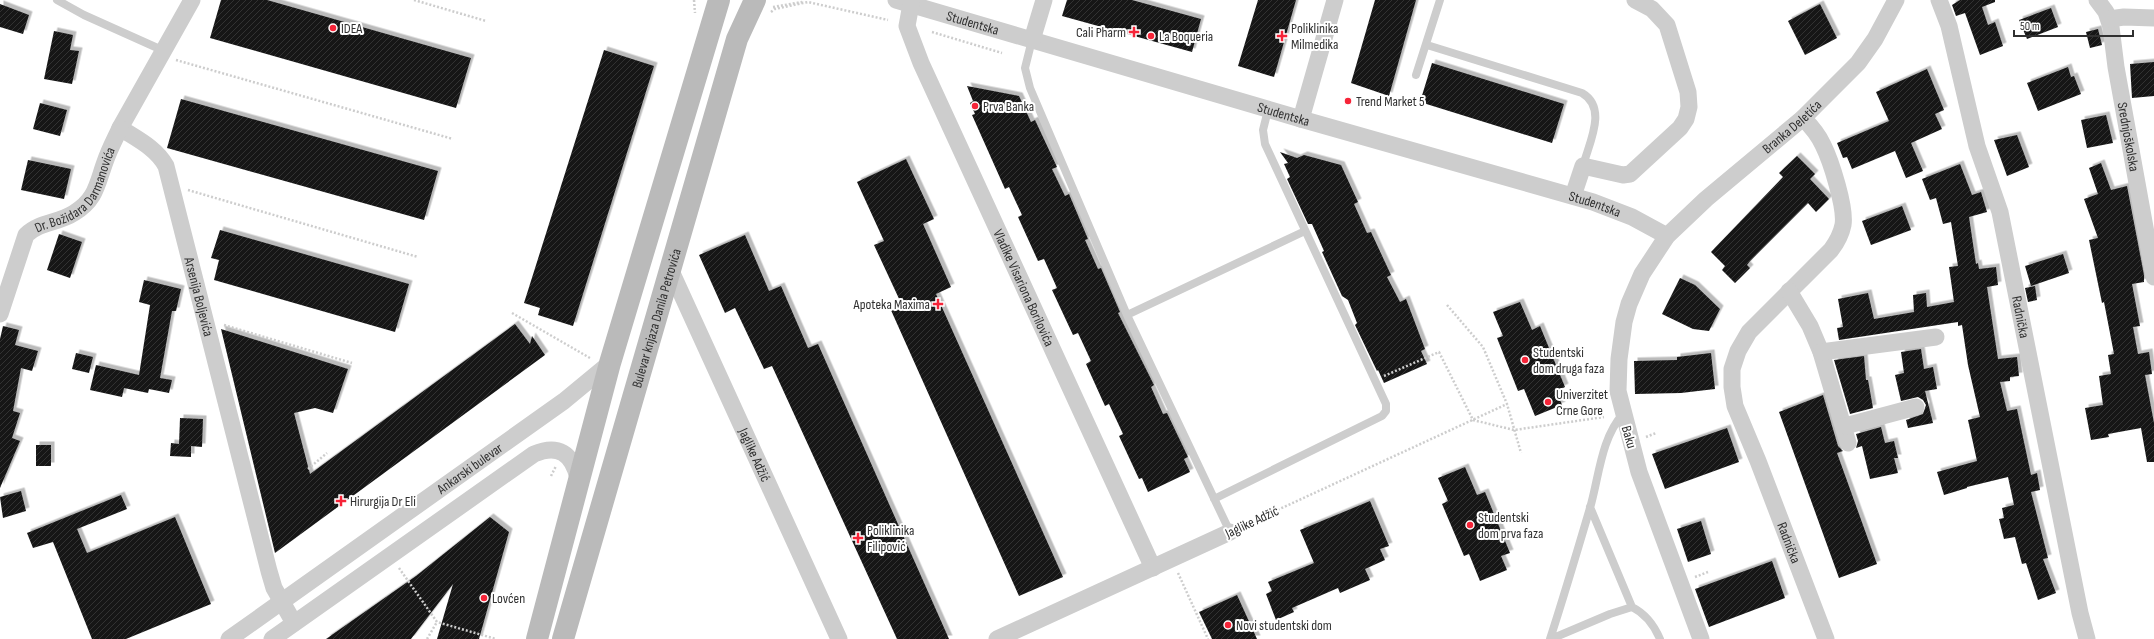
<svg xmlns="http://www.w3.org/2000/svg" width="2154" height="639" font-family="'Sofia Sans Condensed',sans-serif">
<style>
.building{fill:url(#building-hatch);filter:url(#shadow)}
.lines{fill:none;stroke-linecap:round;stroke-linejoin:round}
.path{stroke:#cdcdcd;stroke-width:2.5;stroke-dasharray:2 2;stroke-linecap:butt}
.service{stroke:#cdcdcd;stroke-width:8}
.minor{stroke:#cdcdcd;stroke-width:17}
.secondary{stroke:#bababa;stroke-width:22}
.poi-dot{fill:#f62438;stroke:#fff;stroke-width:1.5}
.labels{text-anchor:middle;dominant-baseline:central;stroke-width:4;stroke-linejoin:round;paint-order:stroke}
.street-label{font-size:14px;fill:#303030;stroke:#fff}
.poi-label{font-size:14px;fill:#303030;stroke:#fff;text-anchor:start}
</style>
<defs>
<pattern id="building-hatch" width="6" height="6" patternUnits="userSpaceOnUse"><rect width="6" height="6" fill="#171717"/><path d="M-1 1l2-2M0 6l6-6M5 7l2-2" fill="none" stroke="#303030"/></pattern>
<filter id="shadow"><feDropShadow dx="3.5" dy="-3.5" stdDeviation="0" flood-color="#0004"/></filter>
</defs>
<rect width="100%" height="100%" fill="#fff"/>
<path class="building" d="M221,0H267L471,58L456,108L210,38Z
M1067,0H1132L1201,19L1192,52L1062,16Z
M1258,0H1296L1274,77L1238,66Z
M1375,0H1416L1389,96L1351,83Z
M1960,0H1995V2L1982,7L1988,25L1995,22L2003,46L1980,55L1965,13L1956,16L1952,5Z
M0,4L29,15L23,34L0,27Z
M1820,4L1837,38L1805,55L1788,21Z
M2051,8L2058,27L2027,39L2019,20Z
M2098,29L2102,45L2090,48L2086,32Z
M54,31L73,35L70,50L79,51L72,84L44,79Z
M604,50L654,66L573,326L538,315L540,308L524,303Z
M2154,62V96L2132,98L2130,64Z
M1432,63L1564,104L1552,143L1420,102Z
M2068,67L2071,77L2074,76L2081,94L2038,111L2027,83Z
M1927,69L1944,110L1935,114L1942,129L1911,143L1923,171L1906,178L1895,151L1852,169L1847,157L1843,158L1837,143L1889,121L1876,92Z
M967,86L1019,96L1031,122L1035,120L1057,167L1052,169L1065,196L1069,194L1088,239L1085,240L1098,269L1101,268L1120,312L1118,313L1154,385L1151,387L1163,414L1167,413L1188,457L1184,459L1190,472L1148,492L1142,478L1139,479L1119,436L1123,434L1109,404L1105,406L1086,364L1091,361L1078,333L1073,335L1052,290L1057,288L1044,259L1038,261L1018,217L1022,215L1009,187L1005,189L972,115L975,114L970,103L973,101Z
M181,99L438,171L424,220L167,148Z
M40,103L67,110L60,136L33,129Z
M2106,115L2113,143L2087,148L2081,120Z
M2017,135L2029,167L2007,176L1994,140Z
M1280,152L1297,158L1304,155L1341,165L1358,202L1354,204L1367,233L1371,232L1391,275L1387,277L1400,302L1406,299L1425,349L1421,351L1427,364L1384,383L1378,370L1377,371L1355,325L1357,323L1348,300L1342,296L1322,252L1324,251L1312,224H1308L1287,179L1290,177L1284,164L1288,163Z
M1797,156L1815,174L1810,179L1829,199L1816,212L1808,203L1750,261L1747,265L1750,268L1735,283L1722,270L1725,266L1711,252L1783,177L1779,173Z
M906,159L934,219L923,224L951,287L936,294L1063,577L1019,596L890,308L901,303L874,245L884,241L857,182Z
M28,160L71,169L64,199L21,190Z
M2101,163L2111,190L2127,186L2144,275V282L2132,284L2140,326L2133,327L2138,354L2149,352L2152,374L2145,375L2154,423V462H2147L2141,428L2108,434L2109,437L2091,440L2085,408L2103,405L2099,376L2111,374L2108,355L2114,354L2104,302L2102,303L2089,240L2098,238L2084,199L2098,194L2089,168Z
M1960,164L1972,195L1981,192L1987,212L1969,217L1976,264L1978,263L1979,269L1996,267L1998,285L1987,287L1998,359L2017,357L2019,376L2010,377V381L2000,382L2007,411L2017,409L2031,475L2037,473L2040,490L2031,492L2048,558L2043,559L2056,593L2038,600L2026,563L2022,564L2015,537L2004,539L1999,519L2004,518L2002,508L2014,505L2008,477L1967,487V488L1944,495L1937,472L1977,461L1968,420L1980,417L1968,365L1962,325L1958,326V322L1839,340L1837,328L1843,327L1838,299L1868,293L1874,319L1914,312L1913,295L1926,293L1927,307L1954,302L1949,267L1958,266L1951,222L1943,224L1936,198L1930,200L1922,179Z
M1902,206L1911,230L1871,245L1862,221Z
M220,230L409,284L395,332L214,280L219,260L211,258Z
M59,234L82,242L70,278L47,270Z
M745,235L769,291L781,286L808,348L818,344L949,639H897L772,366L764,369L735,308L725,313L699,255Z
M2063,254L2069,273L2031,286L2025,266Z
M1680,278L1695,285L1720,309L1709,331L1693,329L1662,314Z
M144,280L181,289L176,311H172L160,378L172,380L169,393L149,389L148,393L124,388L122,397L90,390L96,365L139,375L150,305L139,302Z
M2035,286L2037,300L2028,302L2025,288Z
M1520,302L1532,330L1540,326L1565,387L1557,391L1562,405L1535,416L1524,389L1518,391L1497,338L1503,336L1493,312Z
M515,324L530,344L532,336L545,355L275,553L221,329L348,369L333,413L315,408L294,413L310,474Z
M3,326L19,330L15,345L38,351L32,371L21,368L13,411L20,413L12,438L20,441L0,488V339Z
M1921,349L1924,369L1933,367L1937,389L1925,391L1933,423L1908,428L1906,420L1923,414L1926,405L1923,400L1918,397L1901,401L1895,375L1904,373L1901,352Z
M76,353L93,357L89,373L72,369Z
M1711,353L1715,389L1681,393L1635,394L1634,361L1677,360V357Z
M1864,356L1866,380H1868L1873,408L1850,414L1834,360Z
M1823,395L1838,446L1843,451L1837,453L1877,564L1839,578L1779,412Z
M180,418L203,419L202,447L191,446V457L170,456L171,443L179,444Z
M1881,427L1885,443L1894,441L1898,458H1894L1898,473L1870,479L1862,446L1856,448L1858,441L1856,434Z
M1727,428L1739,462L1665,489L1652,454Z
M36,445H51V466H36Z
M1465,467L1477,495L1485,492L1510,553L1501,556L1507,570L1480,581L1469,554L1464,556L1442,504L1448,501L1438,478Z
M21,491L26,511L3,518L0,497Z
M121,495L127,509L77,529L87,553L175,517L211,604L126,639H92L53,542L33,548L27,533Z
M1370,501L1389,546L1380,549L1385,560L1365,569L1370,580L1340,593L1338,588L1292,608L1294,612L1276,620L1266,594L1272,591L1268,582L1314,563L1300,530Z
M490,517L509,532L479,639H437L453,584L411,639H326L416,576Z
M1701,521L1711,554L1688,562L1677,529Z
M1772,561L1785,598L1709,627L1695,589Z
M1237,595L1257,639H1212L1199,612Z"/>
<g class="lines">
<path class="path" d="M414,0L486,21
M694,0L695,13
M773,7L802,2V0
M771,12L775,9L808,2L888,20
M932,32L1002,53
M176,60L453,139
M188,190L418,257
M1447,305L1483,347L1507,404L1521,453
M512,313L590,358
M224,325L352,363
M1384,376L1439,352L1473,420L1514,430L1604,417
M1646,437L1656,433
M308,469L327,453
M551,476L556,466
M1245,525L1507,404
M399,568L437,622L496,639
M1178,573L1208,639
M1695,577L1708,572
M427,639L437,622"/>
<path class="service" d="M57,0L84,15L162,50
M1032,40L1025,68L1030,88L1127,315L1230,532
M1427,45L1582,93C1608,108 1589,143 1583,166
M1416,75L1440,0
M1127,315L1305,231
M1214,499L1382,416L1386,411V404L1265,144L1263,130L1268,110
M1590,507L1632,607
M1550,639C1564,596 1577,552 1590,508C1599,477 1601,438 1623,414
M1551,639L1610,614L1632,607C1646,614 1654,625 1660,639"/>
<g class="minor">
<path id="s1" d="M192,0L120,128C137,139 156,148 166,166L269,571L274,588L294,623"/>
<path id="s2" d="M896,0L1301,119L1593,202L1632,217L1667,236"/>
<path id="s3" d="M1939,0L1949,26L1977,146L2000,212L2080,613L2087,639"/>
<path id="s4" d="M2097,0L2106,12L2111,27L2116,67L2154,277"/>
<path id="s5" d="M911,4L907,26L921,63L1153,568"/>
<path d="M2109,19L2124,17L2154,18"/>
<path d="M1032,40L1044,0"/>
<path id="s6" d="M1803,118C1811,126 1818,134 1823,145C1831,161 1846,208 1843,225C1841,235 1837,242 1831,250L1749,332L1738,351L1732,369V387L1735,406L1758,461L1826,639"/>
<path d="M1301,119L1335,0"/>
<path d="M1573,196L1583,166L1623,175L1630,174L1680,128L1686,119L1689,107L1688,92L1667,25L1652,9L1635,0"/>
<path id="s7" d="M671,271L839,639"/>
<path d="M1789,291L1810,326L1821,352L1848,443"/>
<path id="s8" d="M0,314L26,235C39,222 59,223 74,213C96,200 97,184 105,162C109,150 115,139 120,128"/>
<path d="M1821,352L1936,337"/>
<path d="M1845,426L1916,407"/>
<path id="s9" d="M229,639L564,401L610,363"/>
<path d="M272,639L534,454C558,444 572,453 578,478"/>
<path d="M997,639L1230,532"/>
<path id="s10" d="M1701,639L1639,472L1618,391L1619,359L1624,322L1629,304L1642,274L1667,236L1706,199L1803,118L1858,63L1875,39L1896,0"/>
</g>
<g class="secondary">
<path d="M537,639L610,363L719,0"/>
<path id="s11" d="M563,639L737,39L755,0"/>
</g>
</g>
<g class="poi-dot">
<circle cx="333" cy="28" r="4"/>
<path d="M1132 26h4v4h4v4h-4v4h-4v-4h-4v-4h4z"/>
<circle cx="1151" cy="36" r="4"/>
<path d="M1280 30h4v4h4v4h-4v4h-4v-4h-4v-4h4z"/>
<circle cx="1348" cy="101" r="4"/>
<circle cx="975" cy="106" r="4"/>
<path d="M936 298h4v4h4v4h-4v4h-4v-4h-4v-4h4z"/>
<circle cx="1525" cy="360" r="4"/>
<circle cx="1548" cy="402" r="4"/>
<path d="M339 495h4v4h4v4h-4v4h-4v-4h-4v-4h4z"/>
<circle cx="1470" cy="525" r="4"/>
<path d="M856 532h4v4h4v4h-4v4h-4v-4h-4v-4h4z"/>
<circle cx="484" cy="598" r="4"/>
<circle cx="1228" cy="625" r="4"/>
</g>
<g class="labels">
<g class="street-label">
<text stroke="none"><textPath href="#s2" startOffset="80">Studentska</textPath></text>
<text stroke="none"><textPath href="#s2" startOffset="404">Studentska</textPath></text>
<text stroke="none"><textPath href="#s10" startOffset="594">Branka Deletića</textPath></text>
<text stroke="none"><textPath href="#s4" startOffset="142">Srednjoškolska</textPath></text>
<text stroke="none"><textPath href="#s8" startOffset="154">Dr. Božidara Darmanovića</textPath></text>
<text stroke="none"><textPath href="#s2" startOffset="728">Studentska</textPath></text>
<text stroke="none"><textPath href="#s5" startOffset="309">Vladike Visariona Borilovića</textPath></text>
<text stroke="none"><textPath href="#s1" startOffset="342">Arsenija Boljevića</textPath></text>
<text stroke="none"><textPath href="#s3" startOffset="328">Radnička</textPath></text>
<text stroke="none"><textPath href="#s11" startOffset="334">Bulevar knjaza Danila Petrovića</textPath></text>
<text transform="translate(1629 437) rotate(74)">Baku</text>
<text stroke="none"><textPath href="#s7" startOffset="202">Jaglike Adžić</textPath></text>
<text stroke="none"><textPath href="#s9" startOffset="295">Ankarski bulevar</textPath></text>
<text transform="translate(1252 522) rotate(-25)">Jaglike Adžić</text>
<text stroke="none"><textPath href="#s6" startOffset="486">Radnička</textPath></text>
</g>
<g class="poi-label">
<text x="341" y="28">IDEA</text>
<text x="1291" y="28">Poliklinika<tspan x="1291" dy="16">Milmedika</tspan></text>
<text x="1126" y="32" text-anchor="end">Cali Pharm</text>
<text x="1159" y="36">La Boqueria</text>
<text x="1356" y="101">Trend Market 5</text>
<text x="983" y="106">Prva Banka</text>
<text x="930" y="304" text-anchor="end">Apoteka Maxima</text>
<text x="1533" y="352">Studentski<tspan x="1533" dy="16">dom druga faza</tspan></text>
<text x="1556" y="394">Univerzitet<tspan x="1556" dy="16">Crne Gore</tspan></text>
<text x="350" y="501">Hirurgija Dr Eli</text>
<text x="1478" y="517">Studentski<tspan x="1478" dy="16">dom prva faza</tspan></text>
<text x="867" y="530">Poliklinika<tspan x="867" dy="16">Filipović</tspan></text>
<text x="492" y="598">Lovćen</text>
<text x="1236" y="625">Novi studentski dom</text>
</g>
</g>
<path d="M2014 30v6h119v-6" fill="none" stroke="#303030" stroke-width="2"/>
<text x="2020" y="30" font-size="12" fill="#303030" stroke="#ffffff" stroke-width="3" paint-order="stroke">50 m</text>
</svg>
